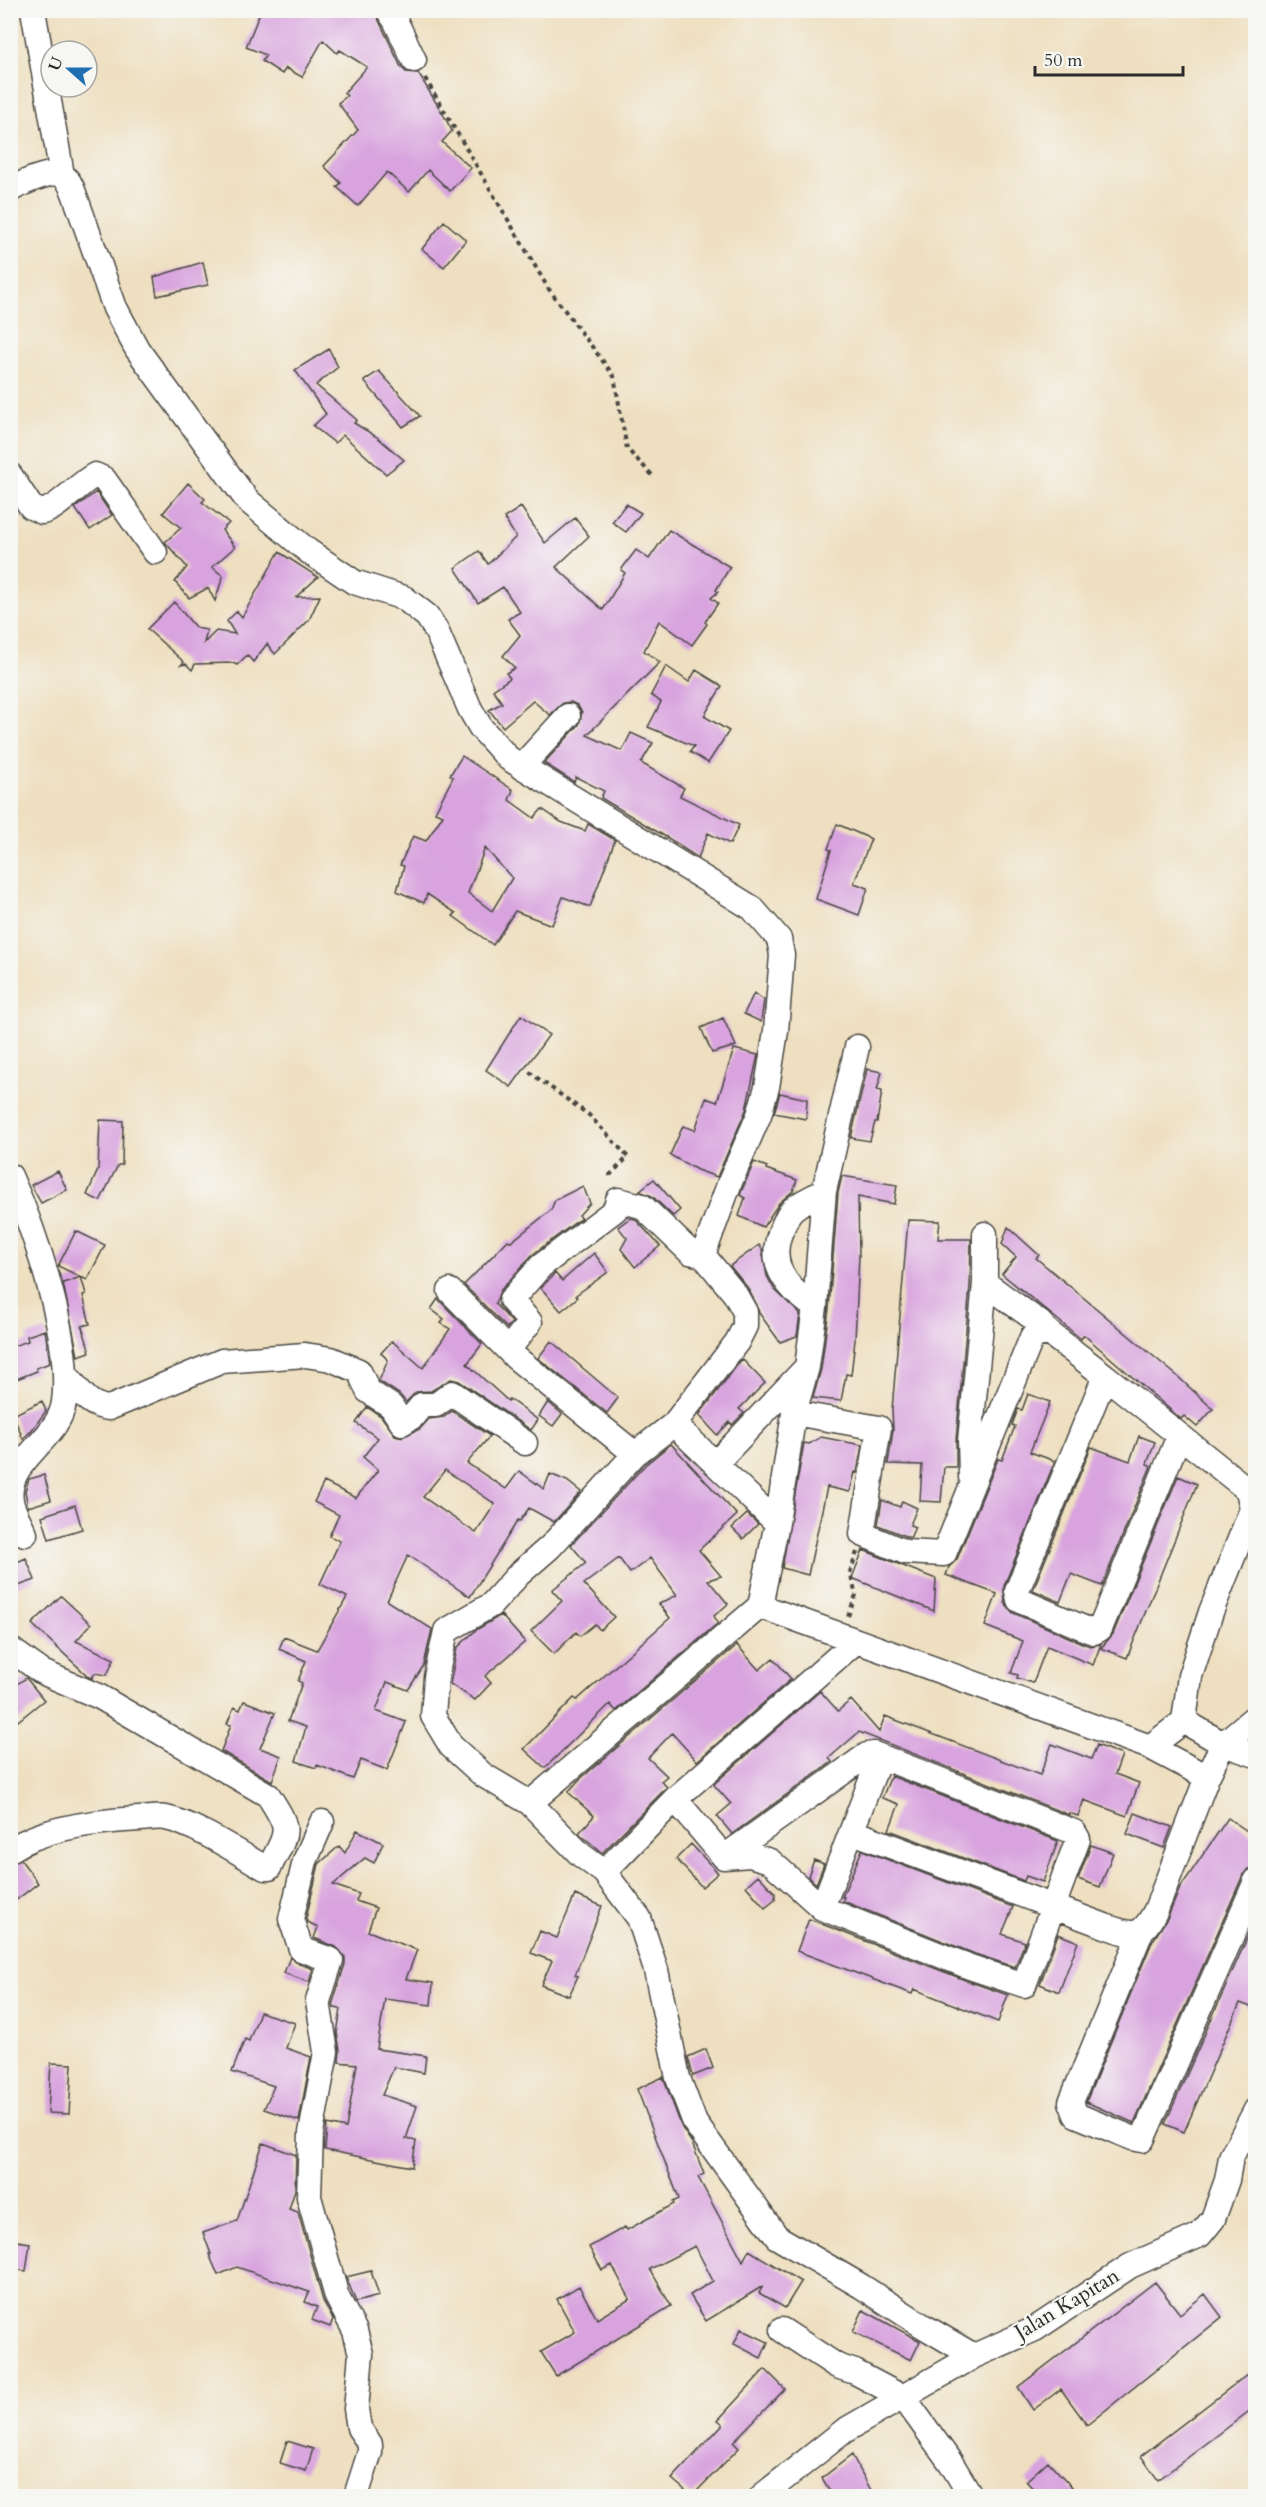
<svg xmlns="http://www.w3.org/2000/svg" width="1266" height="2507" font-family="Cardo,serif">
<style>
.building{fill:#d8a3de;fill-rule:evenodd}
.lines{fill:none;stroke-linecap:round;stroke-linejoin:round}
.street-casing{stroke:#484641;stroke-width:27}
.path{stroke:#484641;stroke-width:4;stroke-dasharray:4.5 4.5;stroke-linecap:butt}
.street{stroke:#fff;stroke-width:24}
.labels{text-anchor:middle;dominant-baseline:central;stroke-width:4.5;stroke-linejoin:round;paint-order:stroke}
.street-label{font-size:21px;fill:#2b2b2b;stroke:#f6f6f2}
</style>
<rect width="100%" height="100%" fill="#f6f6f2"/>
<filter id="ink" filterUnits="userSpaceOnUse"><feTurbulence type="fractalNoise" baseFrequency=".0167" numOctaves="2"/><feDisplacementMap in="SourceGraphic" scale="12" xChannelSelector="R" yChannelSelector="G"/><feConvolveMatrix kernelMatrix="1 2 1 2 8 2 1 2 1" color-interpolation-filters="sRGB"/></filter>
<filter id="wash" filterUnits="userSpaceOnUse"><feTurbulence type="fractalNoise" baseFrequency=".008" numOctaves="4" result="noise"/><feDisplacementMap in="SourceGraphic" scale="24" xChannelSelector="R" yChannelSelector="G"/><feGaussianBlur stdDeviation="1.35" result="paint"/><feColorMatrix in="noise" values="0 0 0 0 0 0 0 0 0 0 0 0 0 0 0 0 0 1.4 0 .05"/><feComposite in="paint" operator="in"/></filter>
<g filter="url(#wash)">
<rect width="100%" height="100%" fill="#eedfc0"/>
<g id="blocks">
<path class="building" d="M261,10H374L401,67L406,72L418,73L443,114L452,131L442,142L471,168L450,191L428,170L409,192L387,172L358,206L337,187L341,183L324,166L358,130L338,103L347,96L344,93L367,67L340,50L337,53L323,40L302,77L286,68L282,74L262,61L266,55L246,47Z
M444,221L466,240L444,267L422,249Z
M203,262L208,285L157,296L154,277Z
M329,349L338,367L316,385L357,420L354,423L377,437L404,460L386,474L343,435L335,443L313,426L326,414L295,370Z
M379,371L420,416L403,427L364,381Z
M188,483L205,499L202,502L229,523L222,530L235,547L212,567L223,576L215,601L208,588L189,598L175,582L187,567L165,542L181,528L163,513Z
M96,492L112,515L90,530L75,508Z
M626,504L641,513L626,532L612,522Z
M521,507L545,543L575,518L589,536L556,567L603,610L625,573L621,570L636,550L649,559L669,530L730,567L716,590L718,592L711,598L718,603L705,622L707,624L692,645L659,621L644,651L660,662L587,735L622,751L631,733L653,743L641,763L684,788L680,796L739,825L730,844L708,833L698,858L681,847V846L601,798L604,791L576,777L574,782L544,763L579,725L582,712L577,705L571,702L563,703L550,715L533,701L503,727L489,710L502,703L493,690L510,678L506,673L515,668L503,656L520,635L508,619L520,612L503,587L478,603L455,568L479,551L488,564L516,537L504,518Z
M279,552L318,577L296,597L320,596L309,620L275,654L267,644L253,662L247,655L237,665L233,663L195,664L192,670L186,664L181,665L184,662L147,629L174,602L196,628L207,630L204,643L216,631L235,634L227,621L237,611L242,617Z
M666,666L689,682L696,670L722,686L704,716L729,731L708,763L690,752L694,746L648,727L661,702L651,695Z
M462,756L513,790L509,800L534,818L542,809L561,822L585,831L588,824L615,840L590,907L563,897L552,925L515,911L493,945L453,916L456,913L427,894L424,903L397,891L404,866L400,865L413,836L426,841L443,815L435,812L453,777L450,775ZM485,848L512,878L492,911L468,893Z
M837,824L871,839L854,883L868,888L859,915L816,899L831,850L828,849Z
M754,993L764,1000L761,1022L744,1014Z
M521,1015L549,1035L511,1087L486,1070Z
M723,1018L736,1046L712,1053L701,1028Z
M734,1049L758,1055L746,1110L717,1177L697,1170L670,1155L683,1126L695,1130L706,1098L717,1102Z
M867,1069L882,1072L877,1090L882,1091L877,1122H875L870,1141L851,1138Z
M780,1093L807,1099L806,1119L774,1113Z
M100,1120L123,1121L122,1165H118L100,1201L87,1195L98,1170Z
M754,1162L767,1167L766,1169L797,1180L793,1191L779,1203L763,1227L739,1216L745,1198L740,1195Z
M58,1171L67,1190L41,1203L31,1185Z
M842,1176L897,1185L894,1204L858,1197L859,1256L855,1340L851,1375L846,1374L841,1401L813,1398L821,1369L829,1309L838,1193Z
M654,1179L680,1210L673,1216L652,1196L639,1191Z
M583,1186L590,1203L579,1215L581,1218L532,1255L500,1291L495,1304L512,1322L507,1328L464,1285L508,1240L511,1242L551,1210L555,1200Z
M630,1218L635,1219L660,1246L635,1267L621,1249L627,1238L618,1227Z
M908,1220L940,1221L938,1239H971L970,1286L956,1440V1467H944L941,1502L920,1501L922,1465L888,1464L893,1430L892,1410Z
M1008,1227L1039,1255L1036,1258L1176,1375L1213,1409L1197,1427L1184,1416L1181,1419L1084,1335L1081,1339L1002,1274L1016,1257L1002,1244Z
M76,1231L105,1245L87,1280L58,1266Z
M759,1245L762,1249L767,1276L774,1289L800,1314L797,1336L780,1342L759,1313L757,1305L747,1287L730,1266Z
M594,1253L608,1272L576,1295L577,1298L561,1311L541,1288L555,1273L562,1281Z
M81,1277L86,1294L83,1295L90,1324L82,1326L90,1352L78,1356L63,1283Z
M438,1299L482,1344L467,1364L508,1401L509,1399L538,1420L531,1430L459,1381L451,1379L431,1391L416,1392L406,1402L399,1394L379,1381L388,1360L381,1353L392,1341L423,1368L450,1329L441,1323L444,1319L431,1309Z
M45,1330L50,1363L36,1368L37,1371L14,1380L10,1371V1347L28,1341L27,1336Z
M551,1341L618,1398L607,1413L538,1358Z
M742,1359L765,1383L739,1409L744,1413L732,1425L730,1422L717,1435L699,1415Z
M1028,1394L1050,1402L1030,1452L1055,1461L1004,1586L1005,1603L1013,1613L1082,1643L1090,1646L1101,1644L1093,1665L1047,1646L1033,1683L1017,1678L1018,1675L1011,1673L1023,1641L985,1626L997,1594L946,1575L949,1567L957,1559L998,1459L1002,1460L1015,1426L1012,1425L1018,1409L1022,1410Z
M42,1401L46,1411L31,1431L23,1439L13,1415Z
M548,1402L562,1414L553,1426L539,1416Z
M367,1407L381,1416L395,1435L402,1437L420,1429L429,1419L444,1417L452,1411L490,1436L467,1463L506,1489L519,1471L544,1489L550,1474L567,1481L581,1492L554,1522L529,1508L520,1521L518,1520L470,1597L408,1555L387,1601L432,1629L424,1665L408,1690L387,1682L376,1711L406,1722L387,1770L361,1760L353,1779L317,1765L316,1768L296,1761L306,1727L288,1721L302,1683L298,1681L306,1661L279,1649L284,1637L317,1650L347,1597L320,1584L340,1541L329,1536L339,1515L314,1502L324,1482L356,1498L378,1470L363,1457L378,1438L356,1423ZM445,1470L495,1504L476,1533L423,1497Z
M1139,1436L1155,1442L1147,1464L1151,1466L1102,1586L1071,1574L1060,1602L1033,1590L1091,1447L1130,1461Z
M821,1437L862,1445L857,1473L855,1472L850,1492L827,1487L808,1575L782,1568L804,1443L809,1444Z
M671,1444L737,1515L699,1550L721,1576L708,1580L728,1604L714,1616L718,1623L616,1711L610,1704L545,1768L524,1749L574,1698L577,1700L670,1618L659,1604L677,1595L650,1558L630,1573L619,1558L584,1584L614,1617L600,1630L595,1624L580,1636L576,1632L554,1654L531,1631L562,1601L552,1590L586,1563L571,1545L645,1465Z
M44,1475L51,1500L28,1507L25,1491L29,1479Z
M1178,1476L1197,1484L1127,1658L1101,1648L1113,1634Z
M882,1500L900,1507L902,1501L917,1508L910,1525L915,1527L910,1538L878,1525Z
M75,1505L82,1529L49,1539L42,1516Z
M747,1514L758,1524L743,1539L732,1528Z
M863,1550L936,1579L934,1611L852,1578Z
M26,1558L35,1580L10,1589V1565Z
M61,1596L91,1624L76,1641L114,1659L107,1675L95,1673L92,1678L89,1677L32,1624Z
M501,1615L525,1642L485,1676L491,1683L475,1700L450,1684L457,1648L476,1630Z
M737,1645L759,1670L773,1658L791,1679L697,1761L672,1733L648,1758L667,1776L661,1781L667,1787L602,1853L579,1833L594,1816L568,1792L579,1780Z
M26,1678L44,1700L18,1721L10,1712V1689Z
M820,1691L838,1711L851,1700L879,1732L885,1716L1040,1775L1052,1744L1091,1759L1097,1745L1122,1755L1115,1774L1139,1783L1127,1816L1084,1800L1078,1816L1069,1813V1815L859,1732L829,1758L832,1762L732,1834L717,1816L731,1804L714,1785L715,1783Z
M244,1701L275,1713L260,1748L281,1756L272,1781L221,1751L231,1725L227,1724L234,1707L240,1710Z
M891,1776L1058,1841L1043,1882L1026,1876L1024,1881L889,1830L899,1804L882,1798Z
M1135,1813L1172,1827L1164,1848L1127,1834Z
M1228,1818L1256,1837V1867L1248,1869L1243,1875L1134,2123L1086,2102L1152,1942L1168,1917L1180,1888Z
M357,1830L383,1843L374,1863L365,1858L333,1885L359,1894L356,1901L376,1908L368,1931L417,1950L406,1979L433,1983L431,2005L385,1999L377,2049L426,2056L424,2073L394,2067L382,2095L417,2106L406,2139L416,2141L412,2167L325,2150L327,2124L346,2128L357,2064L339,2062L340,2050L337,2033L341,2009L334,2008L333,2002L345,1964V1957L336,1947L314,1938L318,1927L307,1922L306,1918L319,1864L339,1846L345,1853Z
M691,1844L718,1873L702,1887L676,1859Z
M1091,1845L1113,1853L1100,1887L1078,1879Z
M862,1850L1013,1907L1002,1934L1025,1942L1015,1967L975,1954L843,1901L844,1897H842Z
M21,1860L38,1883L10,1905V1864Z
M814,1860L824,1864L816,1884L808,1876Z
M758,1875L775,1893V1900L765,1908L746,1886Z
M575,1895L602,1906L575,1975L578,1976L569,1996L541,1985L552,1961L531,1953L540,1931L557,1938Z
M1256,1918V2009L1240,2003L1184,2132L1165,2124Z
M809,1919L965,1980L1008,1995L998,2022L914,1989L912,1994L797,1951Z
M1058,1934L1078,1942L1059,1992L1040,1984Z
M290,1957L296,1962L313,1969L309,1982L284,1973Z
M260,2012L295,2023L286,2048L311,2057L299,2121L264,2109L274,2086L232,2072L245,2039L249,2041Z
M706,2049L713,2068L693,2076L688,2057Z
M51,2063L72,2064L69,2114L48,2113Z
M663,2077L682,2128L692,2143L704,2174L698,2177L743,2261L749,2250L801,2282L785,2308L759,2293L763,2286L706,2321L690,2295L713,2281L695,2246L650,2269L671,2306L556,2376L541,2352L575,2332L557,2299L579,2286L597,2319L630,2299L612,2265L602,2270L589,2247L625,2227L627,2230L674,2204L673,2202L679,2199L637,2089Z
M263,2143L296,2155L295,2190L289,2209L298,2212L323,2301L333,2319L330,2327L312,2320L317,2307L305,2302L309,2292L237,2267L218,2275L209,2254H211L203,2233L237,2221Z
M10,2240L30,2243L26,2271L10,2269Z
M371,2271L379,2296L356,2302L346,2277Z
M1155,2282L1180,2314L1205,2294L1222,2317L1087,2425L1061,2389L1033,2410L1018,2387Z
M863,2310L920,2341L911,2360L853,2332Z
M741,2329L768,2342L761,2358L734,2344Z
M1256,2368V2406L1158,2480L1141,2456Z
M765,2369L785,2389L733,2442L739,2448L692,2496L672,2479L723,2424L718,2420Z
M287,2441L313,2449L306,2471L280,2463Z
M852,2455L874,2496H833L822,2478Z
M1048,2461L1080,2496H1040L1026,2481Z"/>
</g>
</g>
<g filter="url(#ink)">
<use href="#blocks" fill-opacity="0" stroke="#484641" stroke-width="1.5"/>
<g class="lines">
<defs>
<path id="street" d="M33,10L62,175
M388,10L395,20L414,60
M10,190C20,184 50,170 60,174C68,178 71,185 74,193L115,308L137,349L247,500L308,551L354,582L404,598L427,616L436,630L470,709L481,728L508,758L752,908L779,939L782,955L776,1031L767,1087L759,1115L730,1182L703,1255L735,1294L745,1312V1326L737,1342L674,1424L635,1454L550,1547L519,1574L491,1605L446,1631L436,1677L433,1716L451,1746L483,1775L530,1803L581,1855L604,1872L639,1918L656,1970L678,2078L695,2123L777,2237L861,2286L923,2326L974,2356
M10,475L31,507L42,512C58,509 79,483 95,475L104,479L155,552
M521,767L568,716
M10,1176C36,1233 72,1341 64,1402C59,1442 0,1462 12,1505C15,1515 21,1524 25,1534
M450,1291L516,1358L635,1454
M815,1307C783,1286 765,1261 784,1224C786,1220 788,1214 791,1211C798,1203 814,1197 824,1191
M1048,1332L1105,1376
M508,1350L530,1322L511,1300L541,1266L615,1210L618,1200L642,1206L690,1252L703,1255
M67,1376C80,1391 88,1406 109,1408L222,1361L305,1355L331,1359L359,1371L368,1391L391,1406L402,1423L412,1417L422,1405H436L452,1393L525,1443
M794,1413L879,1428L862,1534L905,1552L944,1554L1032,1337L1048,1332L1040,1323L985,1283
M674,1424L777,1523
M716,1463L805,1369
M971,1477L970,1441L985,1283V1234
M760,1606L777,1523L794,1413L807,1367L815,1307L824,1191L857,1047
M10,1649L42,1672L100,1697L268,1795C292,1832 288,1830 269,1868H265C239,1853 195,1824 166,1818C157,1816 148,1819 139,1819C99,1821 44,1827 10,1850
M1184,1721L1223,1744L1256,1755
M1150,1747L1184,1721L1190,1676L1211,1612L1252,1509L1248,1490L1105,1376L1017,1591L1019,1600L1088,1630L1094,1632L1100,1629L1179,1436
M675,1799L724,1857L750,1855L770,1861L822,1908L970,1967L1024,1985L1078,1839L1074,1832L874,1754L867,1755L724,1857
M530,1803L760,1606L1150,1747L1207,1777
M322,1822L305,1861L291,1919L301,1949L331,1960L318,2001L326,2052L311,2133L309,2197L337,2297L355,2331L361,2354L356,2409L359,2428L370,2444V2452L356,2496
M853,1832L1105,1926C1133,1936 1141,1939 1156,1910L1207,1777L1223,1744L1256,1716
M604,1872L675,1799L855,1642
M822,1908L880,1757
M1141,1932L1071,2102L1076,2115L1132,2138L1142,2140L1256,1881
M782,2330L837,2366L855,2372L904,2398L951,2463L971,2496
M762,2496L844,2431L974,2356L1035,2329L1130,2266L1200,2235L1213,2219L1227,2180L1231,2157L1256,2110"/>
</defs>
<use href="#street" class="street-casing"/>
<path class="path" d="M425,78L548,288L614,376L627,449L655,478
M529,1072L589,1115L628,1157L610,1175L612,1180
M848,1616L856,1595L850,1573L857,1552"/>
<use href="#street" class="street"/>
</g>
</g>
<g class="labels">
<g class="street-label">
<text transform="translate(1067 2304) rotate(-31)">Jalan Kapitan</text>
</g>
</g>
<rect width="1266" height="2507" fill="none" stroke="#f6f6f2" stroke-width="36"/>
<g transform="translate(69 69) rotate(291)"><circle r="28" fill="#f6f6f2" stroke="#a5a5a2" stroke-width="1.5"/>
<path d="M0-4.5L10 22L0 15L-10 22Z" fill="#1f6fb2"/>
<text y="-9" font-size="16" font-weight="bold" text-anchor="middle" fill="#2b2b2b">U</text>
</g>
<path d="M1035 66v9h148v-9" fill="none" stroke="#2b2b2b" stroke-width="3"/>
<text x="1044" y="66" font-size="18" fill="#2b2b2b" stroke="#f6f6f2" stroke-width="4.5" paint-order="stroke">50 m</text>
</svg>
